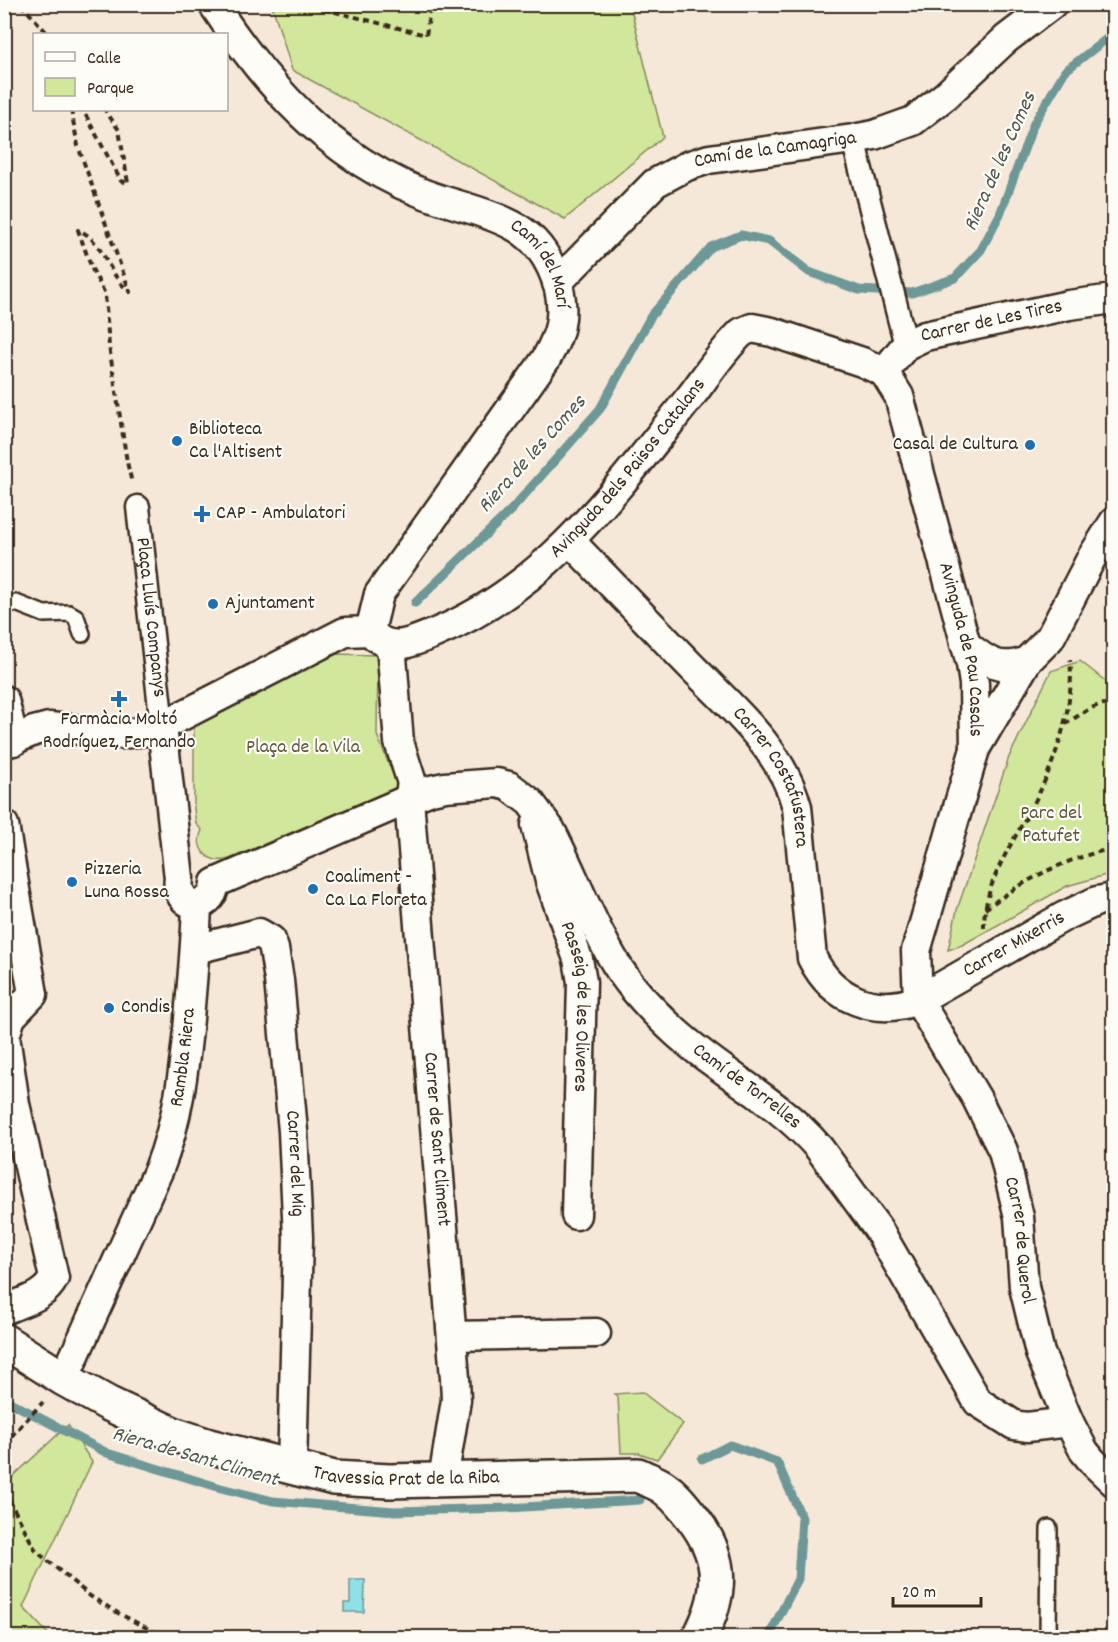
<svg xmlns="http://www.w3.org/2000/svg" width="1118" height="1642" font-family="Dekko,sans-serif">
<style>
.green{fill:#d1e79c;stroke:#86885d;stroke-width:1.5}
.water{fill:#8fe1e7;stroke:#6d9897;stroke-width:1.5}
.lines{fill:none;stroke-linecap:round;stroke-linejoin:round}
.stream{stroke:#6d9897;stroke-width:9}
.service-casing{stroke:#3b2a1e;stroke-width:20}
.pedestrian-casing{stroke:#3b2a1e;stroke-width:27}
.minor-casing{stroke:#3b2a1e;stroke-width:33}
.tertiary-casing{stroke:#3b2a1e;stroke-width:38}
.path{stroke:#3b2a1e;stroke-width:4;stroke-dasharray:6 4.5;stroke-linecap:butt}
.service{stroke:#fdfcf7;stroke-width:15}
.pedestrian{stroke:#fdfcf7;stroke-width:22}
.minor{stroke:#fdfcf7;stroke-width:28}
.tertiary{stroke:#fdfcf7;stroke-width:33}
.poi-dot{fill:#1f6fb2;stroke:#fdfcf7;stroke-width:2}
.labels{text-anchor:middle;dominant-baseline:central;stroke-width:4.5;stroke-linejoin:round;paint-order:stroke}
.street-label{font-size:20px;fill:#3b2a1e;stroke:#fdfcf7}
.poi-label{font-size:20px;fill:#3b2a1e;stroke:#fdfcf7;text-anchor:start}
.park-label{font-size:20px;fill:#60593e;stroke:#fdfcf7}
.water-label{font-size:21px;font-style:italic;fill:#505850;stroke:#fdfcf7}
</style>
<rect width="100%" height="100%" fill="#f5e8d8"/>
<filter id="ink" filterUnits="userSpaceOnUse"><feTurbulence type="fractalNoise" baseFrequency=".0167" numOctaves="2"/><feDisplacementMap in="SourceGraphic" scale="12" xChannelSelector="R" yChannelSelector="G"/><feConvolveMatrix kernelMatrix="1 2 1 2 8 2 1 2 1" color-interpolation-filters="sRGB"/></filter>
<g filter="url(#ink)">
<path class="green" d="M272,5H630L663,137L565,219L292,70Z
M332,654L378,655L377,735L398,787L229,859C209,865 193,849 202,830L196,824L194,809V721Z
M1080,661L1113,687V873L1067,886L962,945L948,950L957,910L1009,757L1051,671Z
M642,1392L683,1424L657,1459L639,1453H621L618,1397L614,1394Z
M68,1425L92,1462L23,1607L51,1637H5V1484Z"/>
<path class="water" d="M350,1580H365L364,1612H344V1603H350Z"/>
<g class="lines">
<path class="stream" d="M415,603L512,509L600,409L651,316L711,247L741,235L769,241L809,272L859,290L912,293L955,278L981,250L1000,214L1034,123L1065,71L1114,33
M4,1399L107,1453L221,1488L273,1501L394,1511L508,1508L640,1500
M702,1459L730,1445L777,1462L802,1518L798,1579L768,1638"/>
<defs>
<path id="service" d="M4,606L16,603L44,614L69,613L76,617L82,634
M1048,1638L1049,1528"/>
<g id="pedestrian">
<path d="M853,139L906,345"/>
<path id="s1" d="M138,507L162,726"/>
</g>
<g id="minor">
<path id="s2" d="M213,4C248,58 290,111 343,149C367,167 394,182 422,193C452,205 484,210 512,225C546,242 567,288 560,325C558,337 552,348 546,359L379,594L370,631"/>
<path id="s3" d="M557,283L655,183L687,166L709,159L853,139L874,135L913,121L945,96L1006,39L1052,4"/>
<path id="s4" d="M884,372L899,396L971,664L974,684L975,749L916,951L918,1000L977,1099L1003,1151L1019,1217L1024,1287L1040,1353L1069,1422L1084,1451L1093,1462L1114,1482"/>
<path id="s5" d="M884,372L906,345L925,336L1069,305L1114,299"/>
<path id="s6" d="M570,541C608,580 646,620 684,659C726,703 781,746 797,807L812,958C833,1000 875,1016 918,1000L1063,917L1097,901L1114,898"/>
<path id="s7" d="M376,637C394,653 416,640 435,633C547,588 618,487 691,396C707,375 722,351 742,332L752,328L772,332L862,362L884,372"/>
<path d="M965,644C986,661 999,672 1027,661"/>
<path id="s8" d="M391,645L399,742L412,783L409,799L455,1378L456,1400L443,1480"/>
<path d="M4,700L14,741"/>
<path id="s9" d="M162,726L179,878C174,909 212,914 215,883L409,799L431,790L445,787L497,783L509,786L530,802L550,829C573,873 590,922 616,964C630,987 651,1009 670,1027C716,1071 777,1099 819,1148L878,1229L978,1402L1014,1425L1027,1427L1069,1422"/>
<path d="M4,744L34,731L49,727L123,734L147,731L162,726L345,632L370,631"/>
<path d="M975,749L1027,661L1050,638L1092,557L1114,522"/>
<path d="M4,825L33,994L11,1017L5,1036L15,1104L54,1278C44,1298 23,1301 4,1310"/>
<path id="s10" d="M536,825L550,881L578,959L582,982L576,1215"/>
<path id="s11" d="M196,949L259,933L271,940L274,949L279,980L293,1131L298,1238L292,1469"/>
<path d="M452,1336L596,1333"/>
<path id="s12" d="M64,1379L159,1169C178,1121 184,1070 189,1019C192,981 196,942 197,904"/>
</g>
<g id="tertiary">
<path id="s13" d="M4,1341L64,1379L109,1404L173,1434L209,1446L334,1478L389,1481L638,1475C646,1479 655,1482 663,1487C675,1495 683,1506 692,1517C724,1558 723,1593 699,1638"/>
</g>
</defs>
<use href="#service" class="service-casing"/>
<use href="#pedestrian" class="pedestrian-casing"/>
<use href="#minor" class="minor-casing"/>
<use href="#tertiary" class="tertiary-casing"/>
<path class="path" d="M21,4L48,34
M304,4L426,35L431,4
M71,110L78,146L130,292C126,288 120,284 117,278C106,263 97,236 78,230L92,269L105,294L109,346L127,462L132,483
M78,110H83L121,181L128,183L119,130L105,110
M1065,724C1078,717 1098,699 1114,705
M985,909C1028,878 1062,860 1114,848
M984,928C983,877 1021,833 1041,789C1058,753 1075,700 1070,660
M4,1444L43,1402
M4,1490L36,1551L90,1596L118,1613L166,1638"/>
<use href="#service" class="service"/>
<use href="#pedestrian" class="pedestrian"/>
<use href="#minor" class="minor"/>
<use href="#tertiary" class="tertiary"/>
</g>
</g>
<g class="poi-dot">
<circle cx="177" cy="441" r="6"/>
<circle cx="1030" cy="445" r="6"/>
<path d="M199 505h6v6h6v6h-6v6h-6v-6h-6v-6h6z"/>
<circle cx="213" cy="604" r="6"/>
<path d="M116 690h6v6h6v6h-6v6h-6v-6h-6v-6h6z"/>
<circle cx="72" cy="882" r="6"/>
<circle cx="313" cy="889" r="6"/>
<circle cx="109" cy="1008" r="6"/>
</g>
<g class="labels">
<g class="street-label">
<text stroke="none"><textPath href="#s3" startOffset="266">Camí de la Camagriga</textPath></text>
<text stroke="none"><textPath href="#s2" startOffset="432">Camí del Marí</textPath></text>
<text stroke="none"><textPath href="#s5" startOffset="124">Carrer de Les Tires</textPath></text>
<text stroke="none"><textPath href="#s7" startOffset="320">Avinguda dels Països Catalans</textPath></text>
<text stroke="none"><textPath href="#s1" startOffset="111">Plaça Lluís Companys</textPath></text>
<text stroke="none"><textPath href="#s4" startOffset="290">Avinguda de Pau Casals</textPath></text>
<text stroke="none"><textPath href="#s6" startOffset="315">Carrer Costafustera</textPath></text>
<text stroke="none"><textPath href="#s6" startOffset="741">Carrer Mixerris</textPath></text>
<text stroke="none"><textPath href="#s10" startOffset="188">Passeig de les Oliveres</textPath></text>
<text stroke="none"><textPath href="#s12" startOffset="345">Rambla Riera</textPath></text>
<text stroke="none"><textPath href="#s9" startOffset="924">Camí de Torrelles</textPath></text>
<text stroke="none"><textPath href="#s8" startOffset="498">Carrer de Sant Climent</textPath></text>
<text stroke="none"><textPath href="#s11" startOffset="304">Carrer del Mig</textPath></text>
<text stroke="none"><textPath href="#s4" startOffset="915">Carrer de Querol</textPath></text>
<text stroke="none"><textPath href="#s13" startOffset="432">Travessia Prat de la Riba</textPath></text>
</g>
<g class="poi-label">
<text x="189" y="430">Biblioteca<tspan x="189" dy="23">Ca l'Altisent</tspan></text>
<text x="1018" y="445" text-anchor="end">Casal de Cultura</text>
<text x="216" y="514">CAP - Ambulatori</text>
<text x="225" y="604">Ajuntament</text>
<text x="119" y="720" text-anchor="middle">Farmàcia Moltó<tspan x="119" dy="23">Rodríguez, Fernando</tspan></text>
<text x="84" y="870">Pizzeria<tspan x="84" dy="23">Luna Rossa</tspan></text>
<text x="325" y="878">Coaliment -<tspan x="325" dy="23">Ca La Floreta</tspan></text>
<text x="121" y="1008">Condis</text>
</g>
<g class="park-label">
<text x="303" y="748">Plaça de la Vila</text>
<text x="1051" y="814">Parc del<tspan x="1051" dy="23">Patufet</tspan></text>
</g>
<g class="water-label">
<text transform="translate(1001 162) rotate(-66)">Riera de les Comes</text>
<text transform="translate(533 455) rotate(-48)">Riera de les Comes</text>
<text transform="translate(195 1458) rotate(16)">Riera de Sant Climent</text>
</g>
</g>
<rect width="1118" height="1642" fill="none" stroke="#fdfcf7" stroke-width="24"/>
<rect x="12" y="12" width="1094" height="1618" fill="none" stroke="#3b2a1e" stroke-width="2" filter="url(#ink)"/>
<rect x="33" y="33" width="195" height="78" fill="#fdfcf7" stroke="#afa8a0" stroke-width="1.5"/>
<rect x="45" y="52" width="30" height="9" fill="#fdfcf7" stroke="#afa8a0" stroke-width="1.5"/>
<text x="87" y="63" font-size="18" fill="#3b2a1e">Calle</text>
<rect x="45" y="78" width="30" height="18" fill="#d1e79c" stroke="#afa8a0" stroke-width="1.5"/>
<text x="87" y="93" font-size="18" fill="#3b2a1e">Parque</text>
<path d="M893 1597v9h88v-9" fill="none" stroke="#3b2a1e" stroke-width="3"/>
<text x="902" y="1597" font-size="18" fill="#3b2a1e" stroke="#fdfcf7" stroke-width="4.5" paint-order="stroke">20 m</text>
</svg>
